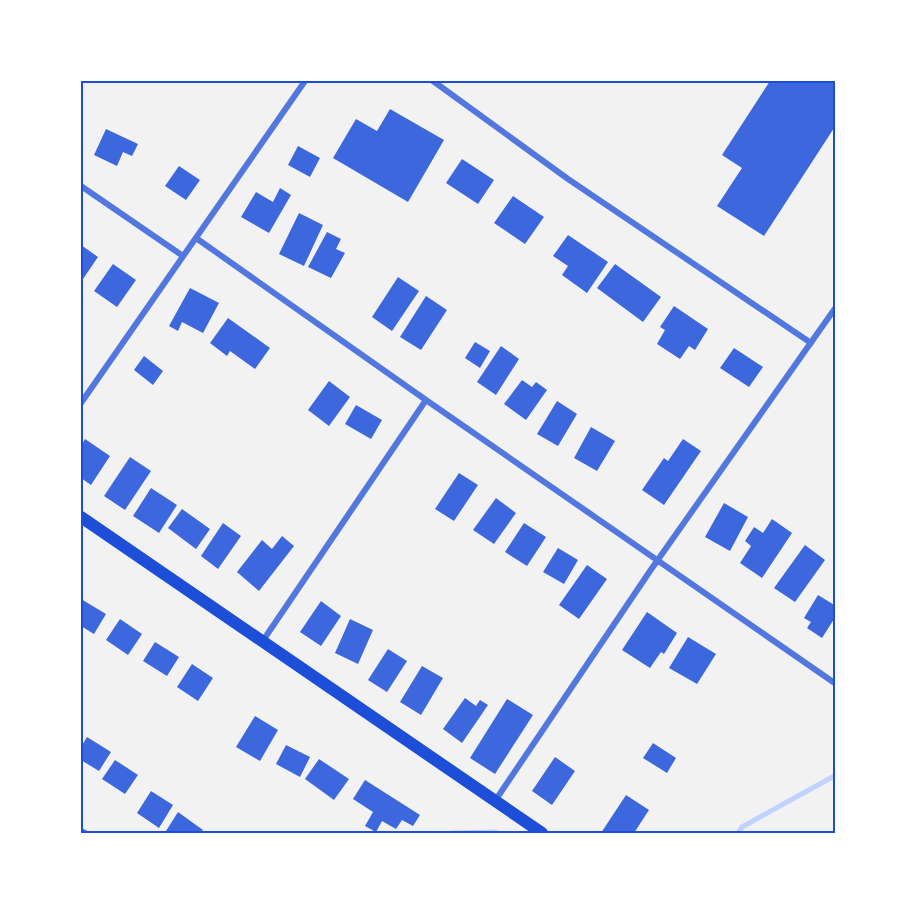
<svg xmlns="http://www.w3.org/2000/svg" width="917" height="914" font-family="'Times New Roman',serif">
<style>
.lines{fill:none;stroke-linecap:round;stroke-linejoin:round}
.stream{stroke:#bfd3fe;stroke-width:5}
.building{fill:#3d67dc}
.minor{stroke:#5277de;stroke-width:6}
.secondary{stroke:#1d4ed8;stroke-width:12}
.neatline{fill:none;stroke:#1d4ed8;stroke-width:2}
</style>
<rect width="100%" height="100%" fill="#f2f2f2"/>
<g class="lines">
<path class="stream" d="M452,833L496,832
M738,833L742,827L836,775"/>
</g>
<path class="building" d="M770,81H836V125L764,236L717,206L742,168L722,155Z
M390,109L444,140L408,202L333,158L356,119L377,131Z
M106,129L138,144L132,156L123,152L117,166L94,155Z
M298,146L320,158L310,177L288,165Z
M462,159L494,180L478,204L446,183Z
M179,166L200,180L186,200L165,186Z
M280,188L291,195L269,233L241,217L256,192L273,202Z
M513,196L544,217L525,244L494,223Z
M299,213L323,225L304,266L279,254Z
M327,232L341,239L336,249L345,253L331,278L308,267Z
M568,235L608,262L587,293L562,275L568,266L553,256Z
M81,245L98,257L83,279L81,278Z
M113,264L136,280L117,307L94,291Z
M615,264L661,297L643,322L597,288Z
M398,277L419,291L392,331L372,317Z
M190,288L219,303L203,333L182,322L178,331L169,326Z
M426,296L447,310L421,350L400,337Z
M674,306L708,329L695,350L689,346L680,359L657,344L665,330L660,327Z
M228,318L270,348L255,369L230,351L227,356L210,343Z
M475,342L490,351L480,368L465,358Z
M501,346L519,359L496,395L477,382Z
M734,348L763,367L749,387L720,368Z
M144,356L163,371L153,385L134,370Z
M522,380L532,387L536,382L547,390L526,420L504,404Z
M329,381L350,397L329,426L308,410Z
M557,401L577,414L558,446L537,434Z
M356,405L382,420L371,439L345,424Z
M591,427L615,441L597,471L574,458Z
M85,439L110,456L91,485L81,478V446Z
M683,439L701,451L664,505L642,490L664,458L668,461Z
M130,457L151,471L125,510L104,496Z
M459,473L478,485L454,521L435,509Z
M151,488L177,505L159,533L133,516Z
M496,498L516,513L494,544L473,530Z
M724,503L748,517L730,551L705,537Z
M182,509L210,529L196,549L168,528Z
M772,519L792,533L762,578L740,563L751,546L745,541L754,527L763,533Z
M223,523L241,536L218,569L201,556Z
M524,523L546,537L527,566L505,552Z
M282,536L294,546L259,591L237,572L262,540L272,549Z
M805,545L825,560L795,602L774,588Z
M558,548L578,560L564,584L543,572Z
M587,565L607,579L579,619L559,605Z
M818,595L836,606V616L822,638L807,628L811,622L804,618Z
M81,599L106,614L94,634L81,626Z
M321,601L341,616L321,646L300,632Z
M647,612L677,633L664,654L661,652L650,668L622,650Z
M120,619L142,634L128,655L106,640Z
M350,619L373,630L358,664L335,653Z
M688,637L716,654L697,684L669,668Z
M155,642L179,657L167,676L143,661Z
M388,649L407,661L387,692L368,680Z
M192,664L213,678L198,701L177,687Z
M422,666L443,678L421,715L400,702Z
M465,698L476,706L480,700L488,705L462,743L443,729Z
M507,699L533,715L495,774L470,758Z
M255,716L278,730L260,761L236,747Z
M87,737L111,752L99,771L81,760V747Z
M653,743L676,758L667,773L643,758Z
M286,745L310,757L300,777L276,764Z
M555,757L575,771L552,805L532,791Z
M319,759L349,779L334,800L305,779Z
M115,760L138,775L125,794L102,779Z
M365,780L420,815L413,826L402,820L396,829L382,821L376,832L365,826L373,812L353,799Z
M151,791L173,805L159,828L137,813Z
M626,795L649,810L634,833H601Z
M178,812L203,830L200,833H168L166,831Z"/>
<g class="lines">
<path class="minor" d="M433,81L568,179L811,343
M81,186L183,256
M196,238L426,400L836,684
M81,403L305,81
M262,642L426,400
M495,801L650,571L836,307
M81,831L85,833"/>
<path class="secondary" d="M81,517L542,833"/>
</g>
<rect width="917" height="914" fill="none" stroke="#ffffff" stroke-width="165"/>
<rect x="82" y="82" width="752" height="750" class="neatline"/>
</svg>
